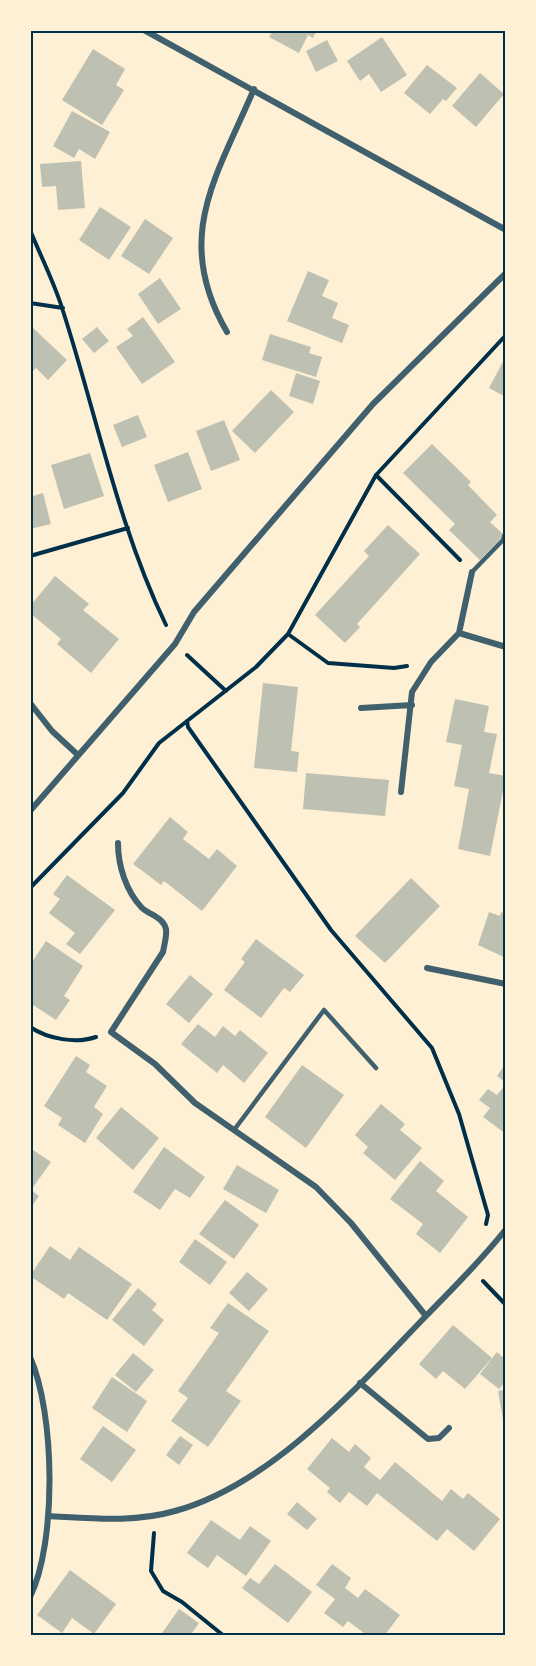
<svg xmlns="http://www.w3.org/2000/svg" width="536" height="1666" font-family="'IBM Plex Sans',sans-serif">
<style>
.building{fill:#bec0b2}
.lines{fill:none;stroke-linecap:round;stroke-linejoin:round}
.path{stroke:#003049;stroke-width:4}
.service{stroke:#3f606c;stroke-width:4.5}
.minor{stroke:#3f606c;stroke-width:6}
.neatline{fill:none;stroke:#003049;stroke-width:2}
</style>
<rect width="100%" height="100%" fill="#fdf0d5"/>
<path class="building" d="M273,30H317L313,38L308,35L299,53L269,37Z
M382,37L407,75L381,92L369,74L360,81L347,61Z
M327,40L338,61L316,72L306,51Z
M93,49L125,69L116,85L124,90L102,125L62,100Z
M427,65L457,88L446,101L443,99L430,114L404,93Z
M480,73L504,94L476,127L452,106Z
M72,111L110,132L95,159L79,149L74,158L53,146Z
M81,161L85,208L58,210L56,186L42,187L40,164Z
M100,207L131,227L109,260L79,240Z
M145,219L173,238L149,274L121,256Z
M308,271L329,280L322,296L338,303L332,318L349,325L342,343L287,321Z
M160,278L181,309L158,324L138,294Z
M143,317L175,362L142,384L116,347L133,336L127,329Z
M32,327L67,360L48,380L36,368L30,374V330Z
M97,327L109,341L94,353L82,339Z
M270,334L311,347L309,353L322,357L316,377L262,360Z
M506,356V397L489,388Z
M296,373L320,381L313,404L289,396Z
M271,390L294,412L255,453L232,431Z
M138,415L147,437L122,447L113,425Z
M224,420L240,460L211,471L196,431Z
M432,444L471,482L468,485L497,515L490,522L504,535L480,560L449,530L455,524L403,473Z
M188,452L202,489L168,502L154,465Z
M90,453L104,496L64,509L51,465Z
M43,493L51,524L30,529V497Z
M388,525L420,554L357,624L360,627L345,643L315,615L369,556L364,551Z
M55,576L89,604L83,610L119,639L91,673L57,644L61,639L30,613V606Z
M263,683L298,687L291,751L299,752L297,772L254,768Z
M455,699L489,706L484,732L497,734L489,773L506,776L490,856L458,849L469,789L454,786L462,745L446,742Z
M306,773L389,780L385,816L303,809Z
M170,817L188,832L183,839L209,859L217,849L237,866L202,911L164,881L161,885L133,864Z
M67,875L115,910L80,954L66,944L75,933L49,913L60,899L53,894Z
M411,878L440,906L385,963L355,936Z
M489,912L500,916L501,912L506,914V958L478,945Z
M256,939L304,975L290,992L284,988L261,1018L224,990L245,962L241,959Z
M46,941L83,966L64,996L70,1000L56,1020L30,1003V965Z
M190,975L213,994L189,1023L166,1004Z
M198,1024L215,1037L223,1026L235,1036L240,1030L268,1053L244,1083L223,1065L217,1073L181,1044Z
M76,1056L90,1065L86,1072L107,1086L94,1107L103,1114L85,1143L58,1125L62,1118L44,1106Z
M302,1065L344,1095L306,1148L265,1117Z
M504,1066L506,1068V1083L497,1076Z
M506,1084V1134L483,1117L490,1108L479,1100L488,1089L497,1095Z
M381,1104L405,1124L400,1130L422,1148L395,1180L363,1153L368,1147L355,1135Z
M121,1107L159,1138L133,1170L96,1138Z
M164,1147L205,1177L190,1198L175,1189L160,1210L133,1192Z
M30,1148L51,1162L31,1190L39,1196L30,1209Z
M420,1161L444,1181L436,1191L468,1217L440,1253L416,1234L423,1224L390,1199Z
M237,1165L279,1190L266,1213L223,1189Z
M225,1200L259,1225L234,1259L199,1234Z
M195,1239L227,1262L210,1285L179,1262Z
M50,1246L70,1260L79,1247L132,1284L107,1320L68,1293L64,1299L30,1276Z
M247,1272L268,1289L249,1311L229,1293Z
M138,1288L157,1304L152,1310L164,1320L144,1346L112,1320Z
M228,1303L269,1331L226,1391L241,1401L208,1447L171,1421L188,1398L178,1391L219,1333L210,1328Z
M453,1325L492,1358L465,1389L443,1371L436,1379L419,1364Z
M497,1352L506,1360V1381L499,1389L480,1374Z
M133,1353L154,1370L136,1392L115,1375Z
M112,1377L147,1401L127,1432L92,1408Z
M506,1389V1431H505L498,1391Z
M103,1426L136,1450L112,1482L80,1459Z
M180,1436L193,1445L179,1465L166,1455Z
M332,1438L349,1452L355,1444L371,1458L364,1467L380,1480L395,1462L442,1501L451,1489L463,1499L468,1493L500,1519L474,1551L447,1529L437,1541L377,1493L367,1506L349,1492L340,1503L327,1492L330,1488L307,1469Z
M297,1502L317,1519L307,1530L287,1514Z
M211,1520L240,1540L250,1526L271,1541L246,1576L217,1555L208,1568L187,1553Z
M275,1564L312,1592L288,1623L242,1588L250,1578L259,1584Z
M332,1564L351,1578L345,1588L358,1598L365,1589L400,1615L384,1636H368L348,1621L343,1627L324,1613L335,1599L316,1585Z
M70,1570L116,1604L94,1634L72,1618L62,1633L37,1615Z
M179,1609L199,1623L192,1633L196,1636H160Z"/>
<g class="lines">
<path class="path" d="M30,230C41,257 55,284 63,311C97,416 118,526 166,625
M30,303L63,308
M376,475L460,560
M30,556L128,528
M288,634L328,663L394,668L407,666
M187,655L226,691
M187,721L188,727L331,930L432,1048L459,1114L488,1215L486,1224
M30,888L123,793L159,743L256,667L288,634L376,475L506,335
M30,1027C48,1039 76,1044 96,1037
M483,1281L506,1305
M154,1533L151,1571L163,1591L182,1602L224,1636"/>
<path class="service" d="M472,572L503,540L506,531
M234,1130L324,1010L376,1068"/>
<path class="minor" d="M144,30L506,230
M227,332C172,238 217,176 254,89
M459,633L472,572
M30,703L52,731L78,755
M361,708L412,705
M401,792L412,692L431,662L459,633L506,647
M30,811L175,644L194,612L373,404L506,273
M118,843C118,866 126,891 142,908C150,915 163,917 166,929C167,937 164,945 163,952L111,1032L155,1064L195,1103L316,1187L351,1223L426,1316
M427,968L506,984
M30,1357C55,1413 57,1542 30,1597
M360,1383L428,1439L439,1438L449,1428
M48,1516C89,1518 134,1523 175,1511C273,1484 357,1387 426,1316C454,1287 481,1261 506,1229"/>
</g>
<rect width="536" height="1666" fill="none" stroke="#fdf0d5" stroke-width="63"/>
<rect x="32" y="32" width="472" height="1602" class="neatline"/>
</svg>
